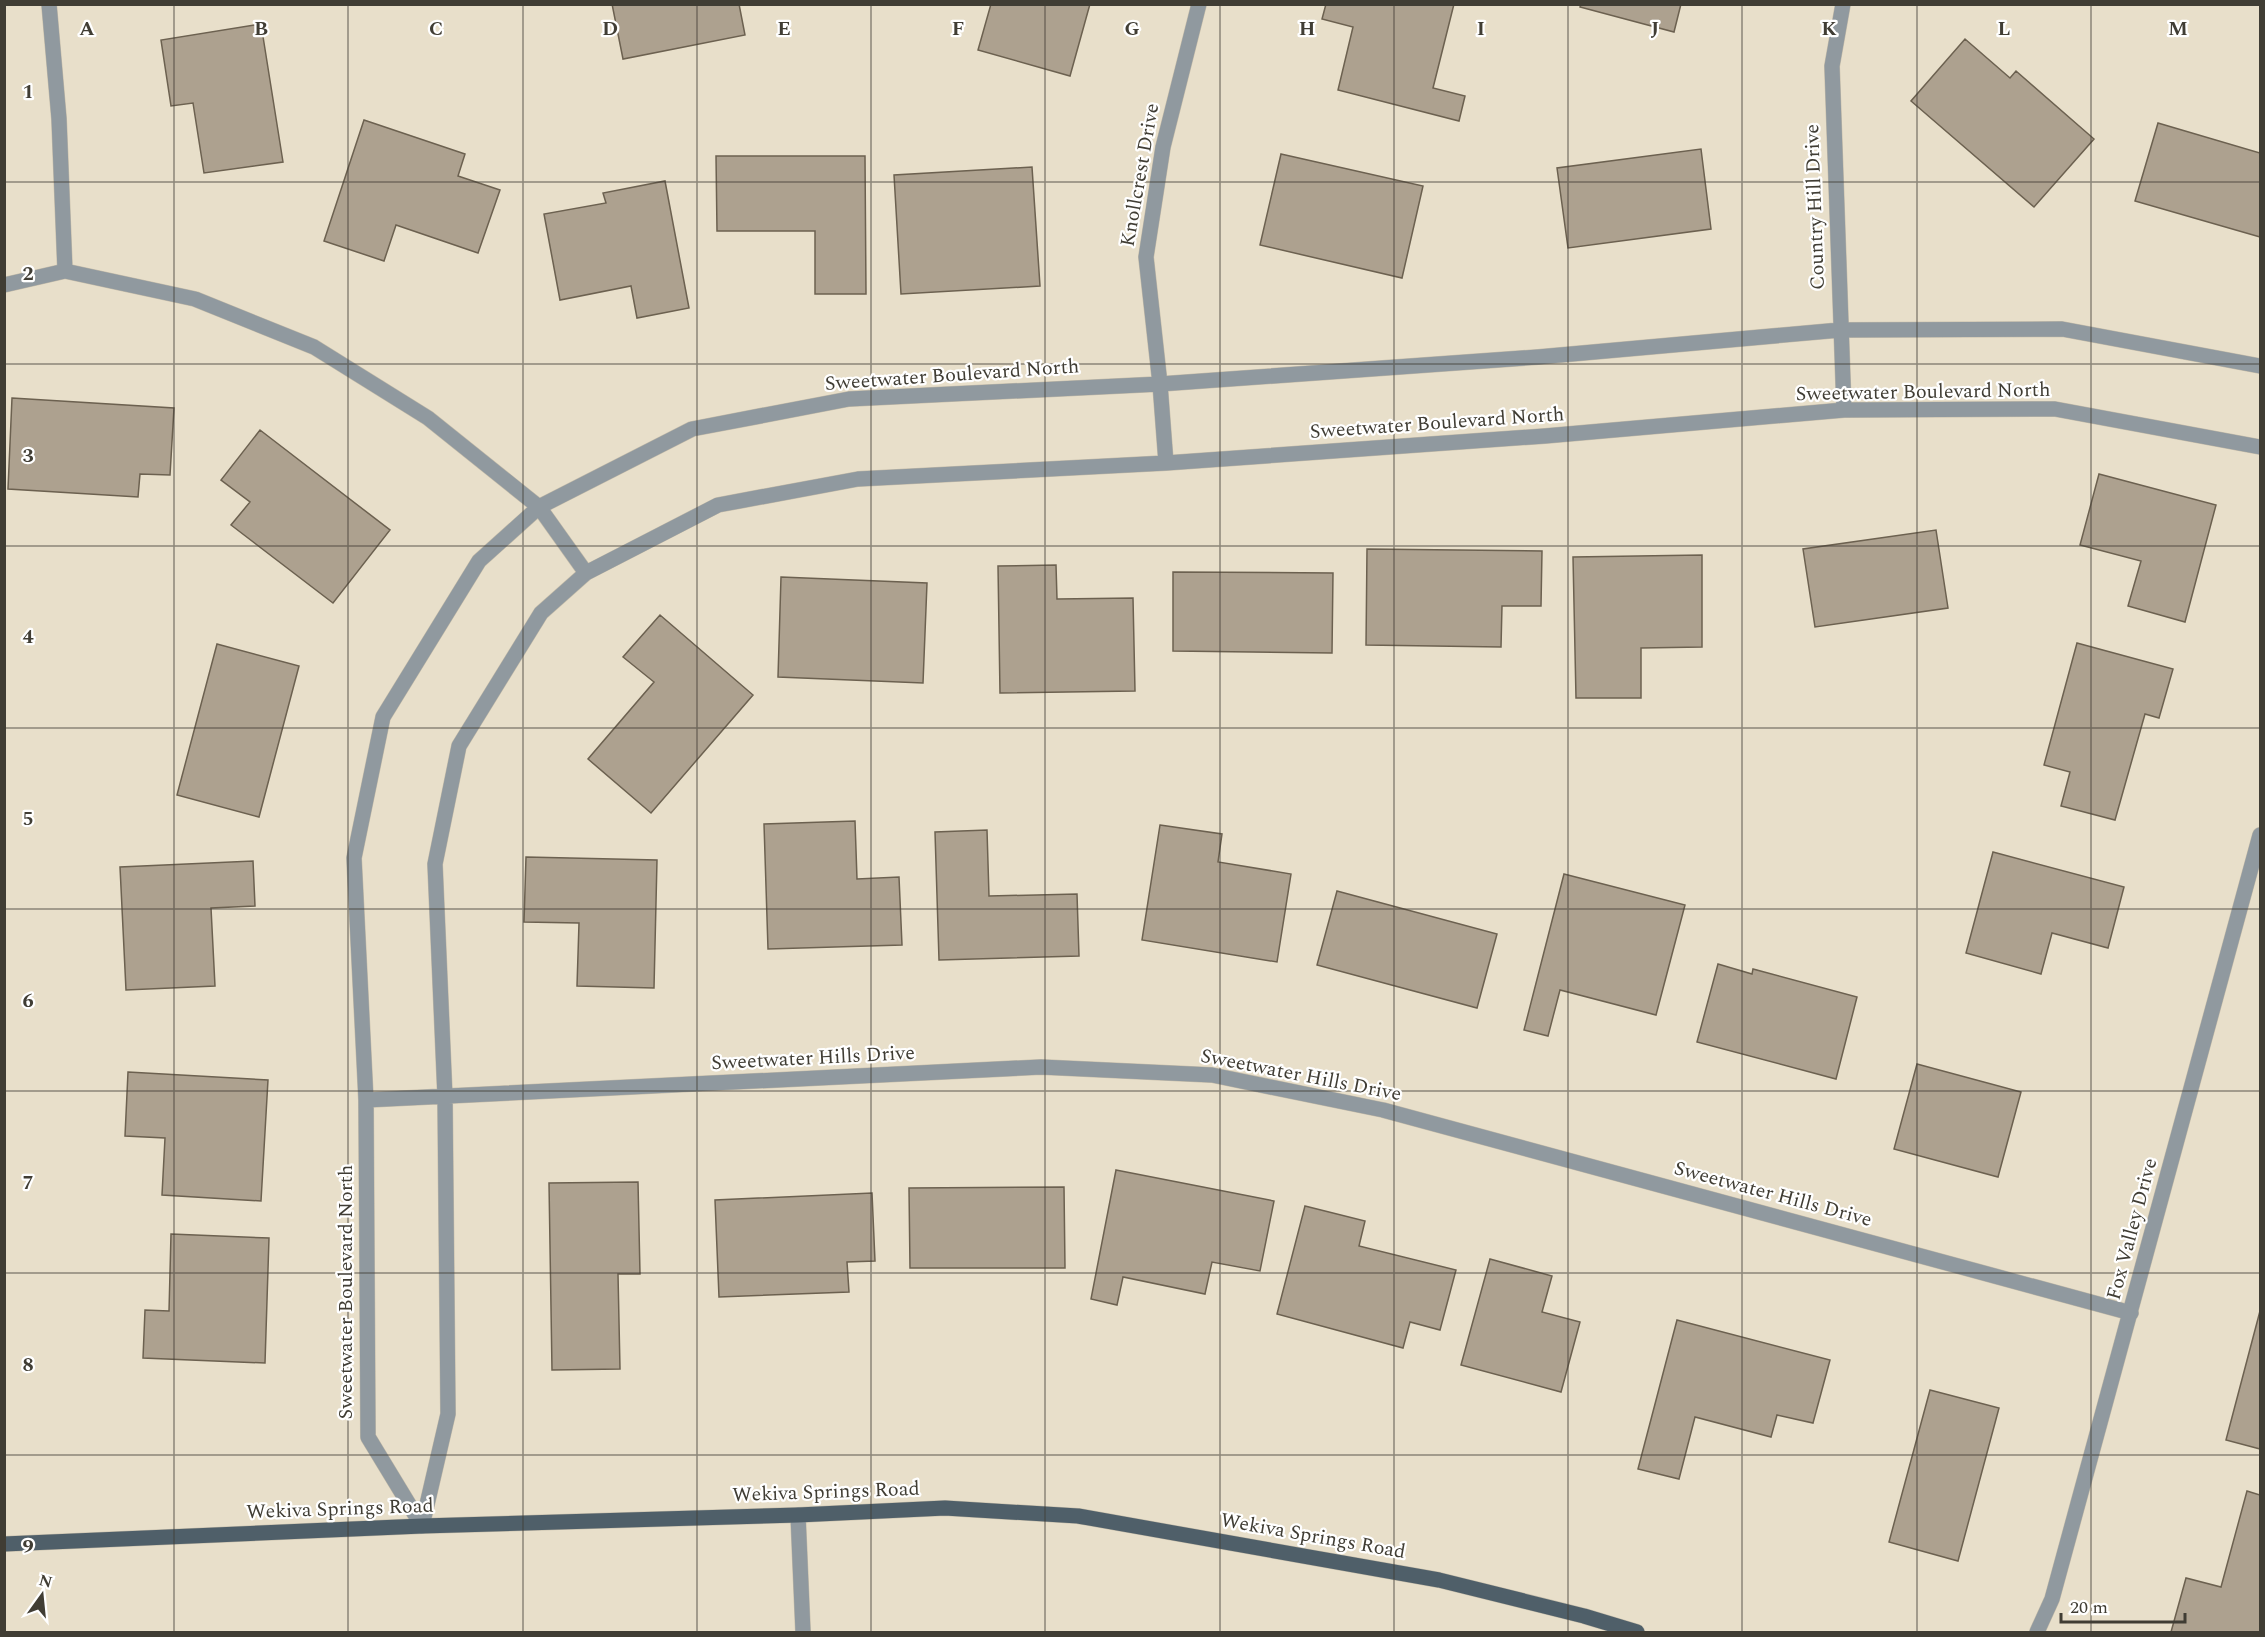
<svg xmlns="http://www.w3.org/2000/svg" width="2265" height="1637" font-family="Spectral,serif">
<style>
.building{fill:#ada18f;stroke:#6c6150;stroke-width:1.5}
.lines{fill:none;stroke-linecap:round;stroke-linejoin:round}
.minor-casing{stroke:#c3bba9;stroke-width:16}
.major-casing{stroke:#c3bba9;stroke-width:16}
.minor{stroke:#90999f;stroke-width:15}
.major{stroke:#4f5f69;stroke-width:15}
.grid{fill:none;stroke:#403d34;stroke-width:1.5;stroke-opacity:0.55}
.labels{text-anchor:middle;dominant-baseline:central;stroke-width:4.5;stroke-linejoin:round;paint-order:stroke}
.street-label{font-size:20px;fill:#403d34;stroke:#fff}
.grid-label{font-size:20px;text-anchor:middle;font-weight:bold;fill:#403d34;stroke:#fff;stroke-width:4.5;stroke-linejoin:round;paint-order:stroke}
</style>
<rect width="100%" height="100%" fill="#e8dfca"/>
<path class="building" d="M612,4H739L745,35L623,59Z
M991,4H1090L1070,76L978,50Z
M1326,4H1454L1433,88L1465,96L1459,121L1338,90L1353,27L1322,19Z
M1581,4H1681L1674,32L1580,7Z
M261,24L283,162L204,173L193,103L171,106L161,40Z
M1965,39L2010,78L2016,71L2094,139L2034,207L1911,101Z
M364,120L465,154L458,176L500,190L478,253L396,225L384,261L324,241Z
M2158,123L2260,153V237L2135,201Z
M1701,149L1711,229L1568,248L1557,168Z
M1281,154L1423,186L1402,278L1260,245Z
M716,156H865L866,294H815V231H717Z
M1032,167L1040,286L901,294L894,175Z
M665,181L689,308L637,318L631,286L560,300L544,214L606,203L603,193Z
M12,398L174,408L170,475L140,474L138,497L8,489Z
M260,430L390,530L333,603L231,525L250,502L221,480Z
M2099,474L2216,505L2185,622L2128,606L2141,561L2080,545Z
M1936,530L1948,608L1815,627L1803,549Z
M1367,549L1542,551L1541,606H1502L1501,647L1366,645Z
M1702,555V647L1641,648V698H1576L1573,557Z
M1056,565L1057,599L1133,598L1135,691L1000,693L998,566Z
M1173,572L1333,573L1332,653L1173,651Z
M781,577L927,583L923,683L778,677Z
M660,615L753,695L651,813L588,759L654,682L623,657Z
M2077,643L2173,669L2159,718L2145,714L2115,820L2061,806L2070,772L2044,765Z
M217,644L299,666L259,817L177,795Z
M855,821L857,879L899,877L902,945L768,949L764,824Z
M1160,825L1222,834L1218,862L1291,874L1277,962L1142,940Z
M987,830L989,896L1077,894L1079,956L939,960L935,832Z
M1993,852L2124,887L2108,948L2052,933L2041,974L1966,953Z
M526,857L657,860L654,988L577,986L579,923L524,922Z
M253,861L255,906L211,908L215,986L126,990L120,867Z
M1564,874L1685,905L1656,1015L1560,990L1548,1036L1524,1030Z
M1337,891L1497,934L1477,1008L1317,965Z
M1718,964L1752,974L1753,969L1857,997L1836,1079L1697,1042Z
M1917,1064L2021,1092L1998,1177L1894,1149Z
M128,1072L268,1080L261,1201L162,1195L165,1138L125,1136Z
M1116,1170L1274,1201L1260,1271L1212,1262L1205,1294L1123,1277L1117,1305L1091,1299Z
M638,1182L640,1274H618L620,1369L552,1370L549,1183Z
M1064,1187L1065,1268H910L909,1188Z
M872,1193L875,1261L847,1262L849,1292L719,1297L715,1200Z
M1305,1206L1365,1221L1359,1246L1456,1270L1440,1330L1410,1322L1403,1348L1277,1314Z
M171,1234L269,1238L265,1363L143,1358L145,1310L169,1311Z
M1490,1259L1552,1276L1542,1312L1580,1322L1561,1392L1461,1365Z
M2260,1311V1449L2226,1440Z
M1677,1320L1830,1360L1813,1423L1777,1415L1771,1437L1695,1417L1679,1479L1638,1469Z
M1930,1390L1999,1408L1958,1561L1889,1542Z
M2247,1491L2260,1495V1632H2171L2186,1578L2221,1587Z"/>
<g class="lines">
<defs>
<path id="minor" d="M49,4L59,119L65,271
M1843,4L1832,66L1844,410
M4,285L65,271L195,299L314,347L428,418L539,507L586,573
M1166,463L1160,384L1146,257L1163,147L1199,4
M366,1100L1041,1067L1212,1075L1383,1110L2131,1313
M798,1515L803,1632
M422,1526L368,1437L366,1100L354,858L383,717L479,561L539,507L692,429L849,399L1160,384L1538,357L1840,330L2062,329L2260,366
M422,1526L448,1414L445,1097L435,864L459,746L541,613L586,573L718,505L858,479L1166,463L1545,436L1844,410L2055,409L2260,447
M2037,1632L2052,1599L2260,835"/>
<path id="major" d="M4,1544L422,1526L798,1515L945,1508L1078,1516L1439,1580L1584,1616L1637,1632"/>
</defs>
<use href="#minor" class="minor-casing"/>
<use href="#major" class="major-casing"/>
<use href="#minor" class="minor"/>
<use href="#major" class="major"/>
</g>
<path class="grid" d="M174,4V1632M348,4V1632M523,4V1632M697,4V1632M871,4V1632M1045,4V1632M1220,4V1632M1394,4V1632M1568,4V1632M1742,4V1632M1917,4V1632M2091,4V1632M4,182H2260M4,364H2260M4,546H2260M4,728H2260M4,909H2260M4,1091H2260M4,1273H2260M4,1455H2260"/>
<g class="labels">
<g class="street-label">
<text transform="translate(1140 175) rotate(-80)">Knollcrest Drive</text>
<text transform="translate(1815 207) rotate(-92)">Country Hill Drive</text>
<text transform="translate(952 375) rotate(-4)">Sweetwater Boulevard North</text>
<text transform="translate(1923 392) rotate(-1)">Sweetwater Boulevard North</text>
<text transform="translate(1437 423) rotate(-4)">Sweetwater Boulevard North</text>
<text transform="translate(813 1058) rotate(-3)">Sweetwater Hills Drive</text>
<text transform="translate(1301 1075) rotate(11)">Sweetwater Hills Drive</text>
<text transform="translate(1773 1194) rotate(15)">Sweetwater Hills Drive</text>
<text transform="translate(2132 1229) rotate(-75)">Fox Valley Drive</text>
<text transform="translate(346 1292) rotate(-90)">Sweetwater Boulevard North</text>
<text transform="translate(826 1492) rotate(-2)">Wekiva Springs Road</text>
<text transform="translate(340 1509) rotate(-2)">Wekiva Springs Road</text>
<text transform="translate(1313 1536) rotate(10)">Wekiva Springs Road</text>
</g>
</g>
<g class="grid-label">
<text x="87" y="35">A</text>
<text x="261" y="35">B</text>
<text x="436" y="35">C</text>
<text x="610" y="35">D</text>
<text x="784" y="35">E</text>
<text x="958" y="35">F</text>
<text x="1132" y="35">G</text>
<text x="1307" y="35">H</text>
<text x="1481" y="35">I</text>
<text x="1655" y="35">J</text>
<text x="1829" y="35">K</text>
<text x="2004" y="35">L</text>
<text x="2178" y="35">M</text>
<text x="28" y="98">1</text>
<text x="28" y="280">2</text>
<text x="28" y="462">3</text>
<text x="28" y="643">4</text>
<text x="28" y="825">5</text>
<text x="28" y="1007">6</text>
<text x="28" y="1189">7</text>
<text x="28" y="1371">8</text>
<text x="28" y="1553">9</text>
</g>
<rect width="2265" height="1637" fill="none" stroke="#403d34" stroke-width="12"/>
<g transform="translate(42 1595) rotate(15)" stroke="#ffffff" stroke-width="4.5" paint-order="stroke">
<path d="M0-4.5L10 22L0 15L-10 22Z" fill="#403d34"/>
<text y="-9" font-size="16" font-weight="bold" text-anchor="middle" fill="#403d34">N</text>
</g>
<path d="M2061 1613v9h124v-9" fill="none" stroke="#403d34" stroke-width="3"/>
<text x="2070" y="1613" font-size="18" fill="#403d34" stroke="#ffffff" stroke-width="4.5" paint-order="stroke">20 m</text>
</svg>
